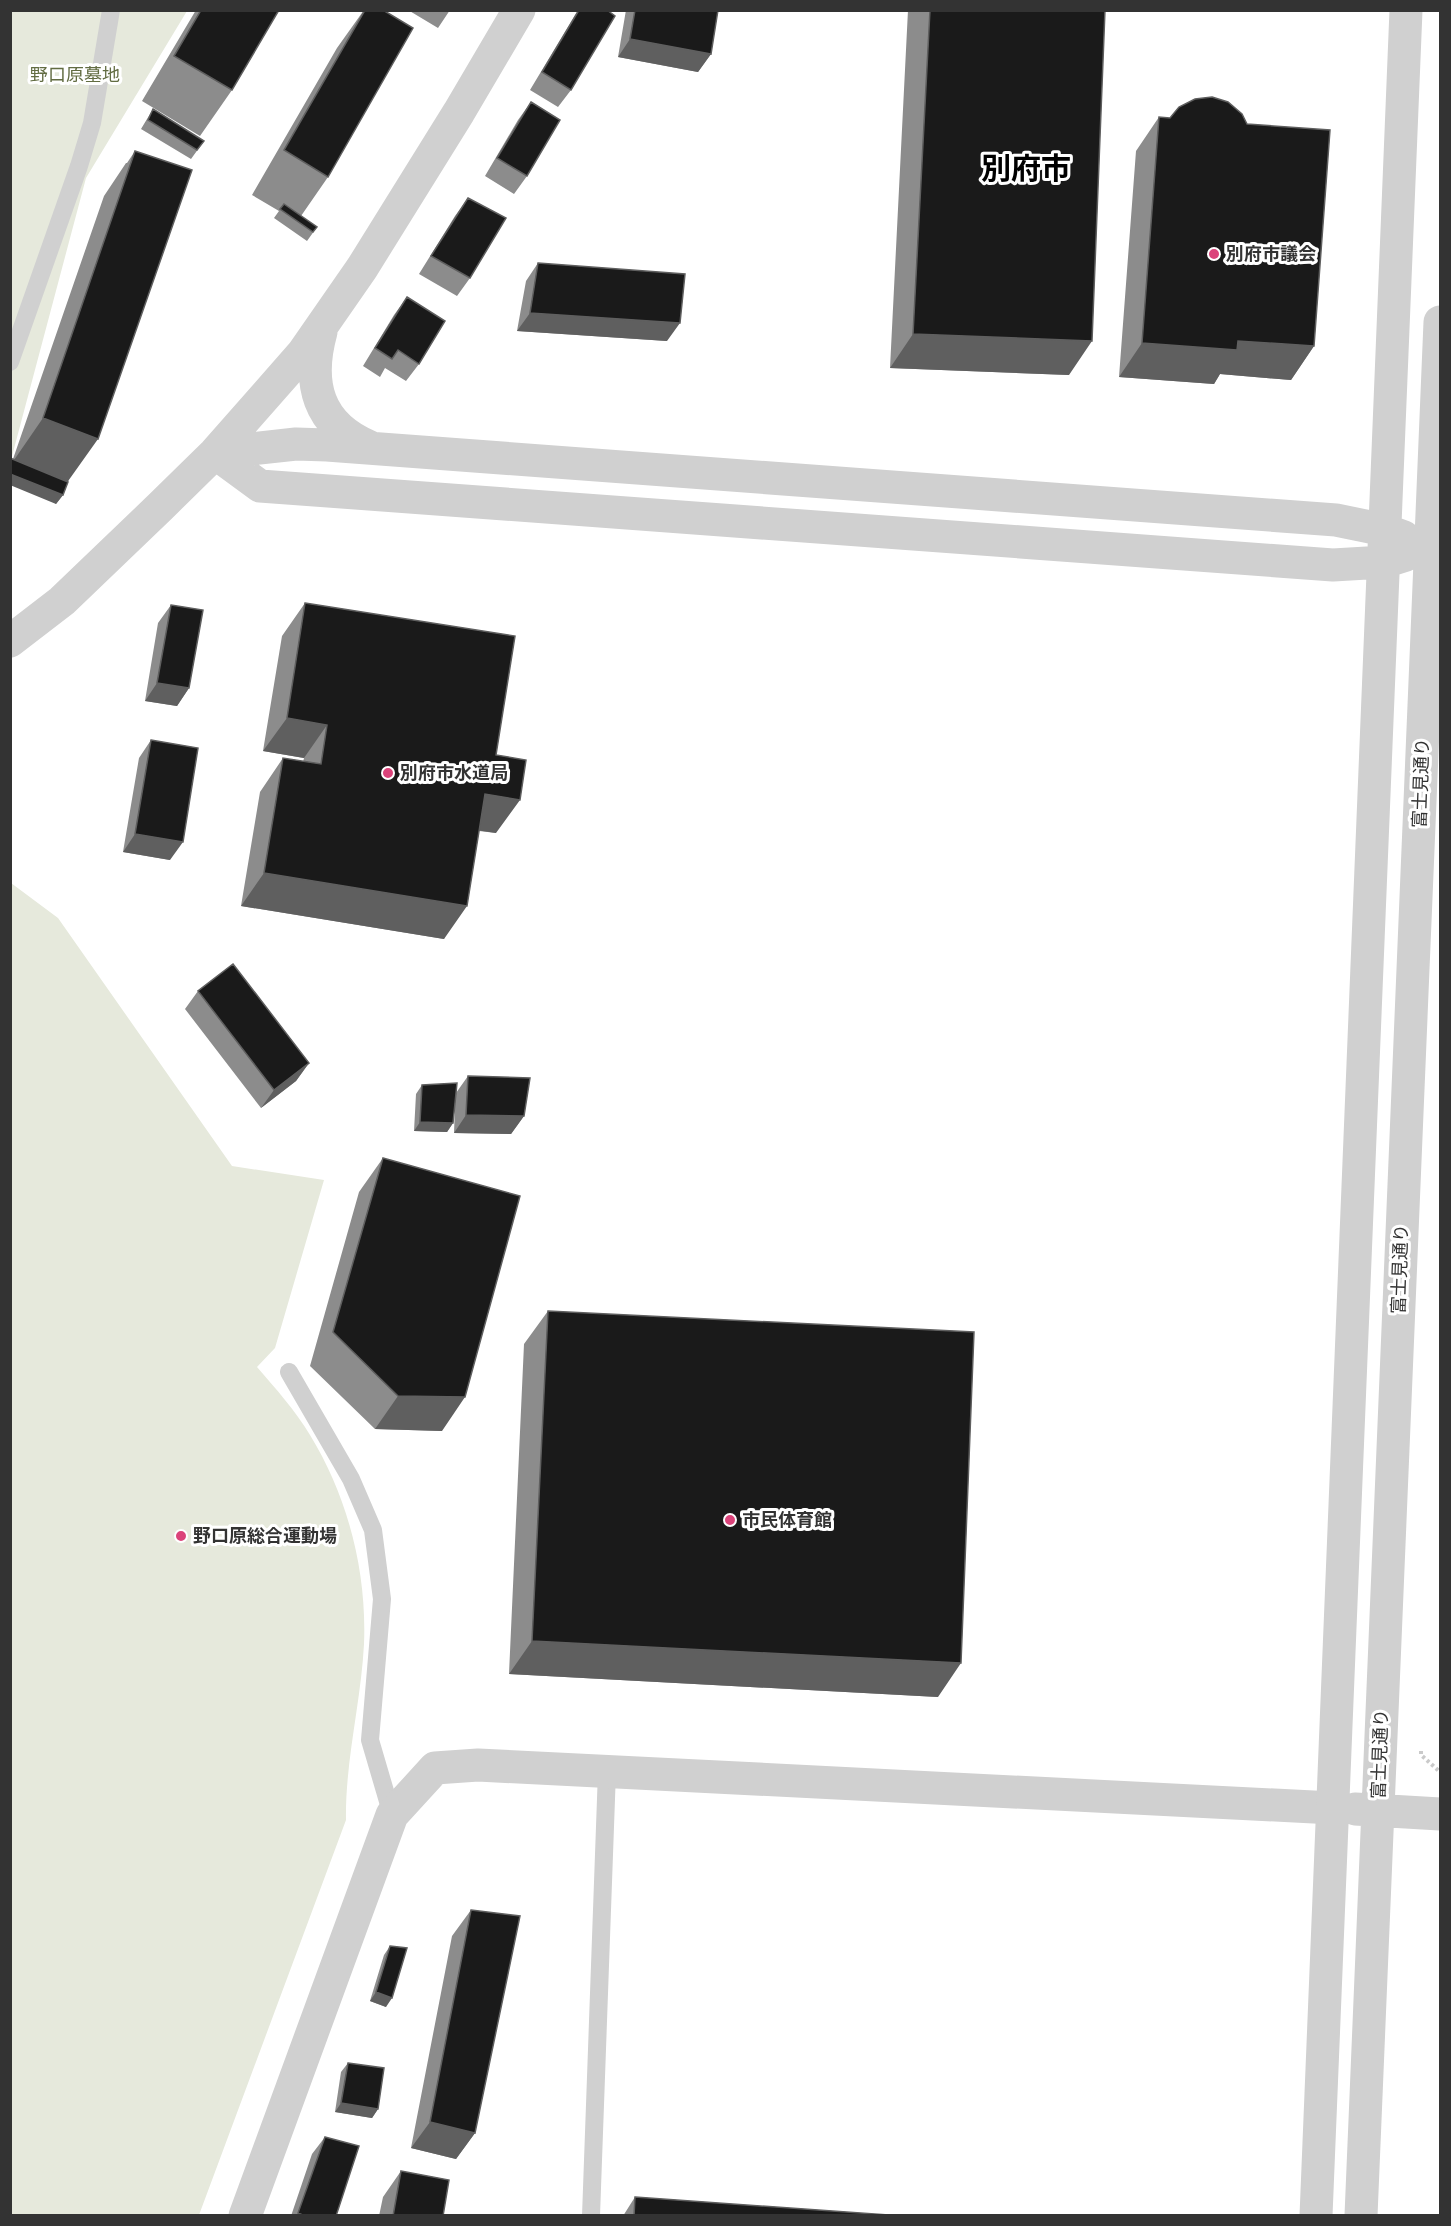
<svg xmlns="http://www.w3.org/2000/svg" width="1451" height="2226" font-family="Rubik,'Noto Sans JP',sans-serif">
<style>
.green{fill:#e6e9dc}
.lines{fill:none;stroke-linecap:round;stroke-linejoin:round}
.path{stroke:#cacaca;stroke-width:4;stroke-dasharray:3 3;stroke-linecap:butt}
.service{stroke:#d0d0d0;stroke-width:18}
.minor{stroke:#d0d0d0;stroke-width:33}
.tertiary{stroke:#d0d0d0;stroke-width:33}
.wall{fill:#8c8c8c}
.shaded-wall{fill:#5f5f5f}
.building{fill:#1a1a1a;stroke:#5f5f5f;stroke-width:1.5}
.poi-dot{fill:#db437a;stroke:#fff;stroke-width:2}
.labels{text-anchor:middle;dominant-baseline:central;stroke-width:6;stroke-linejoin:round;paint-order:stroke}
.park-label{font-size:18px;fill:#626c42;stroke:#fff}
.poi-label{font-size:18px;font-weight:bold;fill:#333;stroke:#fff;text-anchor:start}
.street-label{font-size:18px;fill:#333;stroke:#fff}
.town-label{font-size:30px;font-weight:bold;fill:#000;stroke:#fff}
</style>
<rect width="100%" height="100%" fill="#fff"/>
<path class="green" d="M11,11H187L86,178L11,460Z
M11,883L58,918L232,1166L324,1180L275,1348L257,1367C276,1389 295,1410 310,1435C348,1497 367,1572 364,1644C361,1703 345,1761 346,1820L199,2215H11Z"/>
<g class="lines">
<path class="path" d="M1421,1751V1755L1440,1772"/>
<path class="service" d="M10,362L79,166L92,123L111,10
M289,1372L351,1479L373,1530L382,1599L370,1740L392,1815
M591,2216L607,1771"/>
<path class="minor" d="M245,2216L392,1815L435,1768L478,1765L1333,1808"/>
<path class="tertiary" d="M321,332C307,383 317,425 370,447
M215,453L260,486L1333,565L1384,562L1406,555
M215,453L296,444L327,445L1336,520L1385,530L1404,537
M10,641L62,601L161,506L215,453L303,353L362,268L459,112L519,10
M1355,1809L1440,1814
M1316,2216L1406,10
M1361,2216L1440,322"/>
</g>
<path class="wall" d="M196,10H279L232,90L200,136L142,101Z
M364,10H383L328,177L301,216L317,227L307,241L274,218L279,211L252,195L337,48Z
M408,10H450L438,28Z
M578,10H607L571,90L558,107L530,90Z
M626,10H718L711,54L698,72L618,57Z
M908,10H1105L1069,375L890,368Z
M531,102L527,176L514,194L485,176L518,120Z
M153,109L204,141L191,159L141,129Z
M1159,117L1314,346L1291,380L1220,374L1214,384L1119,377L1136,151Z
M135,151L68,482L63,495L56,504L13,459L104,196L126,163H127Z
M468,198L470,278L457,296L419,274L455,216Z
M538,263L667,341L517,331L526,281Z
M407,297L419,364L406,381L385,368L380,377L363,366L394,315Z
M305,603L496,755V833L479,831L444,939L241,906L260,792L283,758L303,762L304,758L263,751L282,636Z
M171,605L189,688L177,706L145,701L158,623Z
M151,740L170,860L123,852L139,758Z
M198,991L309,1063L296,1081L261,1108L185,1009Z
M468,1076L524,1116L511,1134L454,1133L455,1106L453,1123L447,1132L414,1131L416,1094L422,1085L456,1093Z
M383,1158L442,1431L375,1429L310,1366L359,1192Z
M548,1311L938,1697L509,1674L524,1344Z
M471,1910L475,2133L456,2159L411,2148L452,1936Z
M390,1946L386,2007L370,2001L384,1955Z
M348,2063L378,2109L372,2118L335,2112L341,2072Z
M325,2137L336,2216H291L312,2154Z
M401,2171L443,2216H379L383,2197Z
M635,2197L903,2216H623Z"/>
<path class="shaded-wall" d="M630,39L711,54L698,72L618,57Z
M530,313L680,323L667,341L517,331Z
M913,334L1092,341L1069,375L890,368Z
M1238,341L1314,346L1291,380L1220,374L1214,384L1119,377L1142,343Z
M43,418L98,439L66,484L12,463Z
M10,474L63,495L56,504L10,485Z
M157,683L189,688L177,706L145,701Z
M287,718L327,725L304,758L263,751Z
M485,794L520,800L496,833L462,828Z
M135,834L183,842L170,860L123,852Z
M264,873L467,906L444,939L241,906Z
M309,1063L296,1081L261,1108L274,1090Z
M466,1115L524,1116L511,1134L454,1133Z
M420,1122L453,1123L447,1132L414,1131Z
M398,1396L465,1397L442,1431L375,1429Z
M532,1641L961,1663L938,1697L509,1674Z
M376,1992L392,1998L386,2007L370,2001Z
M341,2103L378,2109L372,2118L335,2112Z
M430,2122L475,2133L456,2159L411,2148Z"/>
<path class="building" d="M201,10H279L232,90L174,56Z
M365,10H383L413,28L328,177L284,150Z
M579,10H607L615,16L571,90L542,72Z
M635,10H718L711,54L630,39Z
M930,10H1105L1092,341L913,334Z
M1212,97L1228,102L1242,114L1247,124L1330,130L1314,346L1238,341L1237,350L1142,343L1159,117L1170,118L1179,107L1195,99Z
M531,102L560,120L527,176L497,158Z
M153,109L204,141L197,150L148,120Z
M135,151L192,170L98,439L43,418Z
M468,198L506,218L470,278L431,256Z
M284,204L317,227L313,232L280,209Z
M538,263L685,274L680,323L530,313Z
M407,297L445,321L419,364L398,350L392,359L375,348Z
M10,458L68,482L63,495L10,474Z
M305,603L515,636L496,755L526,760L520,800L485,794L467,906L264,873L283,758L321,764L327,725L287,718Z
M171,605L203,610L189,688L157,683Z
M151,740L198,748L183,842L135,834Z
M233,964L309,1063L274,1090L198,991Z
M468,1076L530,1078L524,1116L466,1115Z
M457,1083L453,1123L420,1122L422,1085Z
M383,1158L520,1196L465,1397L398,1396L333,1332Z
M548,1311L974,1332L961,1663L532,1641Z
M471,1910L520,1916L475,2133L430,2122Z
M390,1946L407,1948L392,1998L376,1992Z
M348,2063L384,2068L378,2109L341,2103Z
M325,2137L359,2146L336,2216H305L298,2213Z
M401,2171L449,2180L443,2216H393Z
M635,2197L903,2216H634Z"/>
<g class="poi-dot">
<circle cx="1214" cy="254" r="6"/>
<circle cx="388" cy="773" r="6"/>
<circle cx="730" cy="1520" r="6"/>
<circle cx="181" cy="1536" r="6"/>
</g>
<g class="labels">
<g class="park-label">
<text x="75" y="75">野口原墓地</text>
</g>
<g class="poi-label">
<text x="1226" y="254">別府市議会</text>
<text x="400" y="773">別府市水道局</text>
<text x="742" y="1520">市民体育館</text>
<text x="193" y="1536">野口原総合運動場</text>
</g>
<g class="street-label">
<text transform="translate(1421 783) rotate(-88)">富士見通り</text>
<text transform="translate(1400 1269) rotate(-88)">富士見通り</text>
<text transform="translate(1380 1754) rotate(-88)">富士見通り</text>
</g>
<g class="town-label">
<text x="1026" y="169">別府市</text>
</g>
</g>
<rect width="1451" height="2226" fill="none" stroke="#333333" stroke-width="24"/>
</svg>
